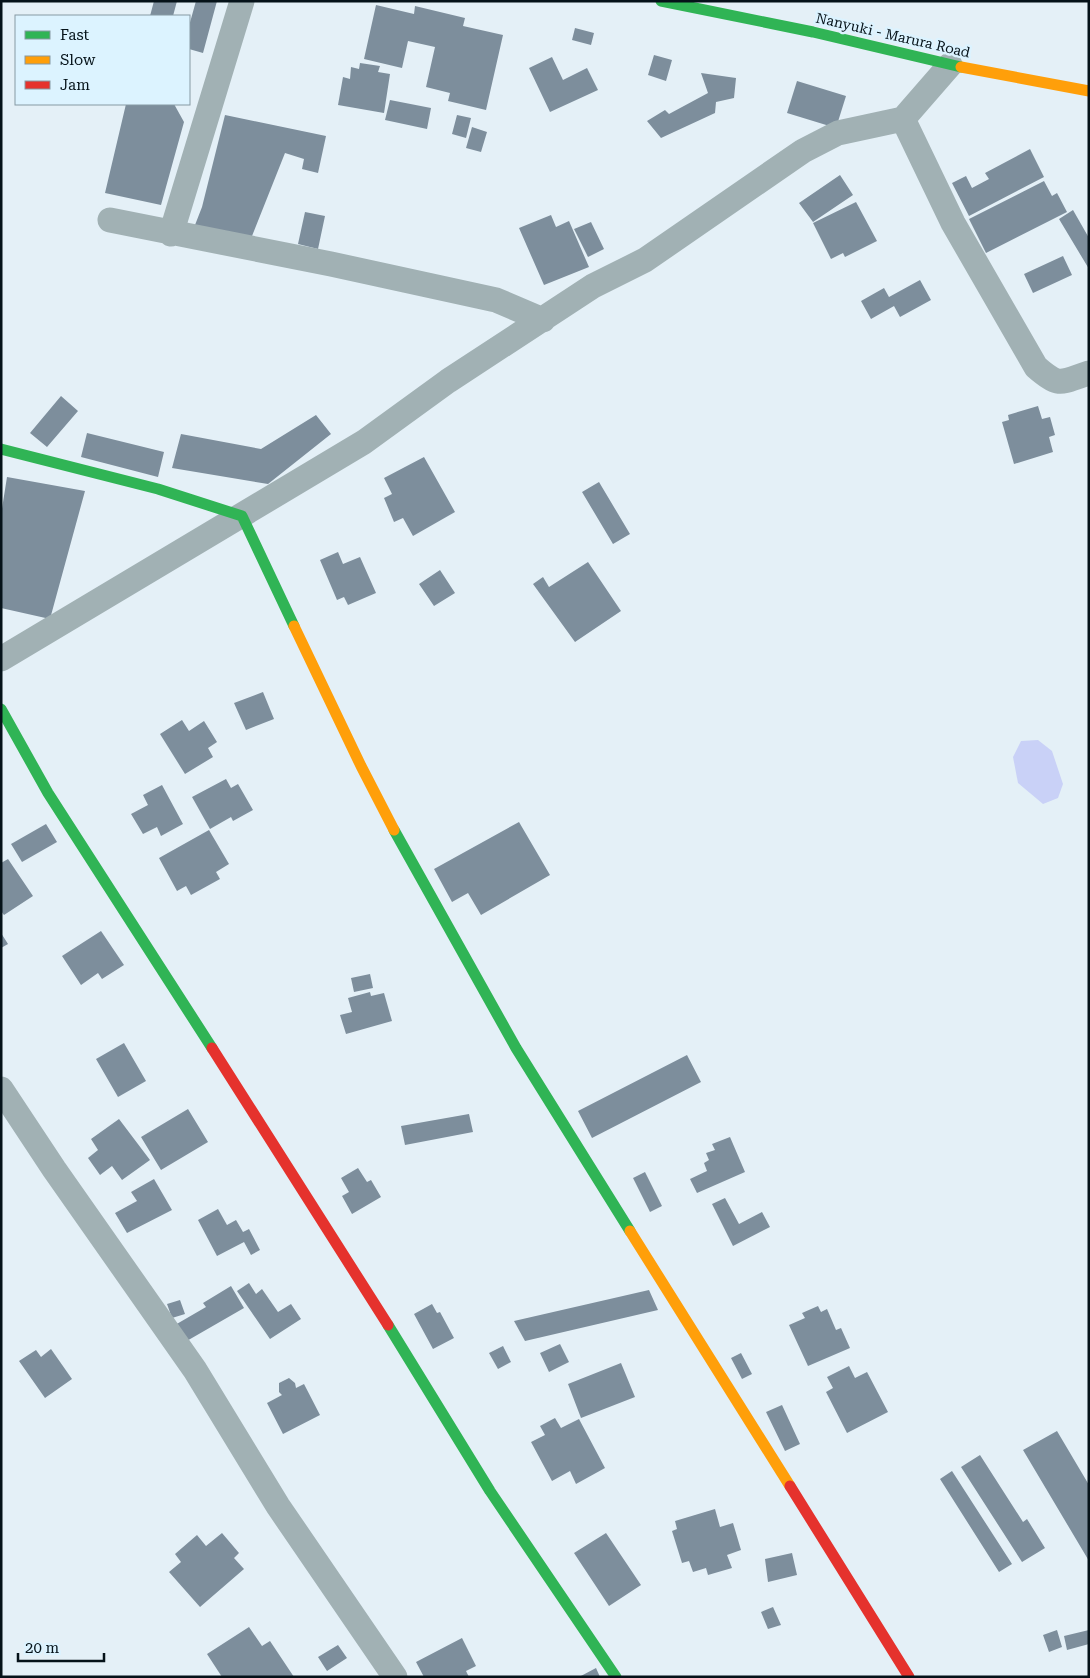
<svg xmlns="http://www.w3.org/2000/svg" width="1090" height="1678" font-family="'Roboto Serif',serif">
<style>
.water{fill:#c9d1f7}
.building{fill:#7d8e9c}
.lines{fill:none;stroke-linecap:round;stroke-linejoin:round}
.street{stroke:#a1b1b4;stroke-width:25}
.fast{stroke:#30b455;stroke-width:11}
.slow{stroke:#ff9f0a;stroke-width:11}
.jam{stroke:#e5322d;stroke-width:11}
.labels{text-anchor:middle;dominant-baseline:central;stroke-width:5;stroke-linejoin:round;paint-order:stroke}
.street-label{font-size:14px;fill:#051219;stroke:#dcf3ff}
</style>
<rect width="100%" height="100%" fill="#e4f0f7"/>
<path class="water" d="M1038,740L1052,751L1063,784L1058,798L1043,804L1018,783L1013,757L1021,741Z"/>
<path class="building" d="M154,1H177L173,16H150Z
M196,1H217L203,53L189,49V26Z
M376,5L414,14L415,6L465,18L463,26L503,35L486,110L448,101L450,93L426,87L435,47L408,41L402,68L364,59Z
M575,28L594,33L591,45L572,40Z
M654,55L672,60L666,81L648,75Z
M552,57L563,80L587,68L598,90L550,112L529,68Z
M360,63L380,66L378,72L390,74L384,113L338,105L343,77L350,79L351,67L359,69Z
M701,73L736,78L734,98L716,102L715,113L661,138L647,121L665,110L669,114L708,93Z
M797,81L846,96L836,128L787,113Z
M390,100L431,108L427,129L385,120Z
M126,104H174L184,122L161,205L105,193Z
M225,115L326,136L318,173L302,169L304,159L285,153L250,241L195,225L202,207Z
M457,115L471,118L466,138L452,134Z
M472,127L487,132L481,152L466,148Z
M1030,149L1044,177L969,216L952,183L966,176L972,188L989,179L985,173Z
M840,175L853,195L813,222L799,203Z
M1044,181L1052,196L1057,193L1067,212L986,253L969,219Z
M856,202L877,241L845,257L843,253L831,259L813,223Z
M1073,210L1089,238V269L1059,219Z
M305,212L325,216L318,249L298,244Z
M551,215L556,227L569,221L589,267L544,285L519,228Z
M591,222L604,249L588,257L574,229Z
M1063,256L1072,275L1033,293L1024,274Z
M920,280L931,300L900,317L894,306L871,319L861,301L884,288L889,297Z
M61,396L78,411L47,447L30,433Z
M1038,406L1042,419L1050,417L1055,435L1049,437L1053,452L1014,464L1002,422L1009,420L1008,415Z
M316,415L331,434L268,484L172,468L181,434L261,449Z
M87,433L164,452L158,477L81,457Z
M424,457L455,512L413,536L403,518L394,522L384,498L392,494L384,478Z
M7,477L85,491L50,619L1,608V515Z
M599,482L630,534L613,544L582,492Z
M338,552L343,564L360,557L376,593L348,605L344,597L337,600L320,560Z
M588,562L621,611L575,642L533,584L543,577L549,587Z
M440,570L455,593L434,606L419,584Z
M263,692L274,719L246,730L234,703Z
M182,720L189,731L204,721L217,742L208,748L213,757L185,774L160,734Z
M226,779L231,788L238,784L253,810L233,821L231,817L210,829L192,797Z
M162,785L183,824L161,836L157,827L143,834L131,814L148,805L143,795Z
M519,822L550,875L481,915L468,893L452,902L434,869Z
M46,824L57,842L22,862L11,844Z
M209,830L229,864L216,872L220,879L191,895L186,886L177,891L159,858Z
M8,859L33,896L4,915L1,911V863Z
M101,931L124,965L102,979L98,973L81,985L62,956Z
M1,933L8,944L1,948Z
M370,974L373,988L354,992L351,978Z
M370,992L371,996L384,993L392,1021L346,1034L340,1015L352,1012L348,998Z
M124,1043L146,1081L118,1097L96,1059Z
M687,1055L701,1082L592,1138L578,1111Z
M188,1109L208,1142L161,1170L141,1137Z
M469,1114L473,1132L405,1145L401,1126Z
M119,1119L150,1160L122,1180L112,1166L100,1175L88,1158L98,1150L91,1139Z
M730,1137L745,1172L697,1193L690,1179L707,1171L704,1163L709,1160L706,1153L715,1150L712,1144Z
M358,1168L367,1182L371,1180L381,1197L352,1214L342,1196L349,1192L341,1178Z
M645,1172L662,1206L650,1212L633,1178Z
M154,1179L172,1210L127,1233L115,1213L137,1201L131,1192Z
M725,1198L739,1224L762,1212L770,1227L733,1246L712,1204Z
M218,1209L227,1225L236,1220L243,1232L249,1229L260,1250L251,1255L244,1242L217,1256L198,1220Z
M249,1283L256,1294L262,1289L278,1312L291,1304L301,1319L270,1339L237,1291Z
M231,1286L244,1308L185,1342L175,1325L206,1307L203,1303Z
M649,1290L658,1310L525,1341L514,1321Z
M180,1300L185,1314L172,1318L167,1304Z
M432,1304L437,1313L440,1312L454,1338L433,1349L414,1314Z
M818,1306L821,1312L827,1309L836,1330L841,1328L850,1348L808,1366L789,1325L805,1318L802,1313Z
M560,1344L569,1362L549,1372L540,1353Z
M503,1346L511,1362L498,1369L489,1353Z
M51,1349L72,1379L45,1398L19,1361L36,1350L41,1357Z
M741,1353L752,1374L742,1379L731,1358Z
M621,1363L635,1397L581,1418L568,1384Z
M849,1366L855,1378L867,1372L888,1412L847,1433L826,1392L833,1388L827,1377Z
M289,1378L295,1383L296,1388L304,1384L320,1415L283,1434L267,1403L282,1395L279,1392V1383Z
M782,1405L800,1444L785,1451L766,1412Z
M555,1418L561,1428L579,1419L605,1468L576,1484L570,1471L552,1481L531,1442L545,1435L540,1426Z
M1057,1431L1089,1485V1561L1023,1450Z
M980,1455L1023,1522L1027,1519L1045,1548L1022,1562L961,1467Z
M952,1471L1012,1564L999,1572L940,1479Z
M715,1509L720,1527L733,1523L741,1550L727,1555L732,1568L708,1575L706,1568L693,1572L689,1561L682,1563L672,1531L677,1529L675,1521Z
M222,1533L239,1553L234,1558L244,1569L200,1607L169,1572L181,1562L175,1554L197,1535L206,1546Z
M606,1533L641,1585L609,1606L574,1553Z
M792,1553L797,1575L768,1582L765,1559Z
M773,1607L781,1625L768,1629L761,1612Z
M249,1627L262,1646L270,1641L294,1677H222L207,1654Z
M1057,1630L1062,1647L1049,1652L1043,1635Z
M1089,1630V1644L1067,1650L1064,1636Z
M462,1638L476,1666L466,1671L469,1677H424L416,1662Z
M338,1645L347,1658L327,1671L318,1657Z
M596,1668L600,1677H579Z"/>
<g class="lines">
<path class="street" d="M903,119L953,223L1036,367C1060,388 1060,382 1089,373
M110,220L331,264L496,300L543,320
M171,234L242,1
M1,659L364,442L448,381L593,286L645,260L803,151L838,133L903,119L950,65
M1,1089L54,1169L195,1370L278,1506L395,1677"/>
<path class="fast" d="M661,1L813,32L961,67
M1,449L158,489L242,516L294,626
M1,709L48,793L212,1048
M394,830L516,1048L630,1231
M388,1325L490,1491L616,1677"/>
<path class="slow" d="M961,67L1089,91
M294,626L361,766L394,830
M630,1231L790,1486"/>
<path class="jam" d="M212,1048L388,1325
M790,1486L909,1677"/>
</g>
<g class="labels">
<g class="street-label">
<text transform="translate(893 35) rotate(13)">Nanyuki - Marura Road</text>
</g>
</g>
<rect width="1090" height="1678" fill="none" stroke="#051219" stroke-width="5"/>
<rect x="15" y="15" width="175" height="90" fill="#dcf3ff" stroke="#8699a3"/>
<rect x="25" y="31" width="25" height="8" fill="#30b455" stroke="#8699a3"/>
<text x="60" y="40" font-size="15" fill="#051219">Fast</text>
<rect x="25" y="56" width="25" height="8" fill="#ff9f0a" stroke="#8699a3"/>
<text x="60" y="65" font-size="15" fill="#051219">Slow</text>
<rect x="25" y="81" width="25" height="8" fill="#e5322d" stroke="#8699a3"/>
<text x="60" y="90" font-size="15" fill="#051219">Jam</text>
<path d="M18 1653v8h86v-8" fill="none" stroke="#051219" stroke-width="2.5"/>
<text x="25" y="1653" font-size="15" fill="#051219" stroke="#dcf3ff" stroke-width="4" paint-order="stroke">20 m</text>
</svg>
